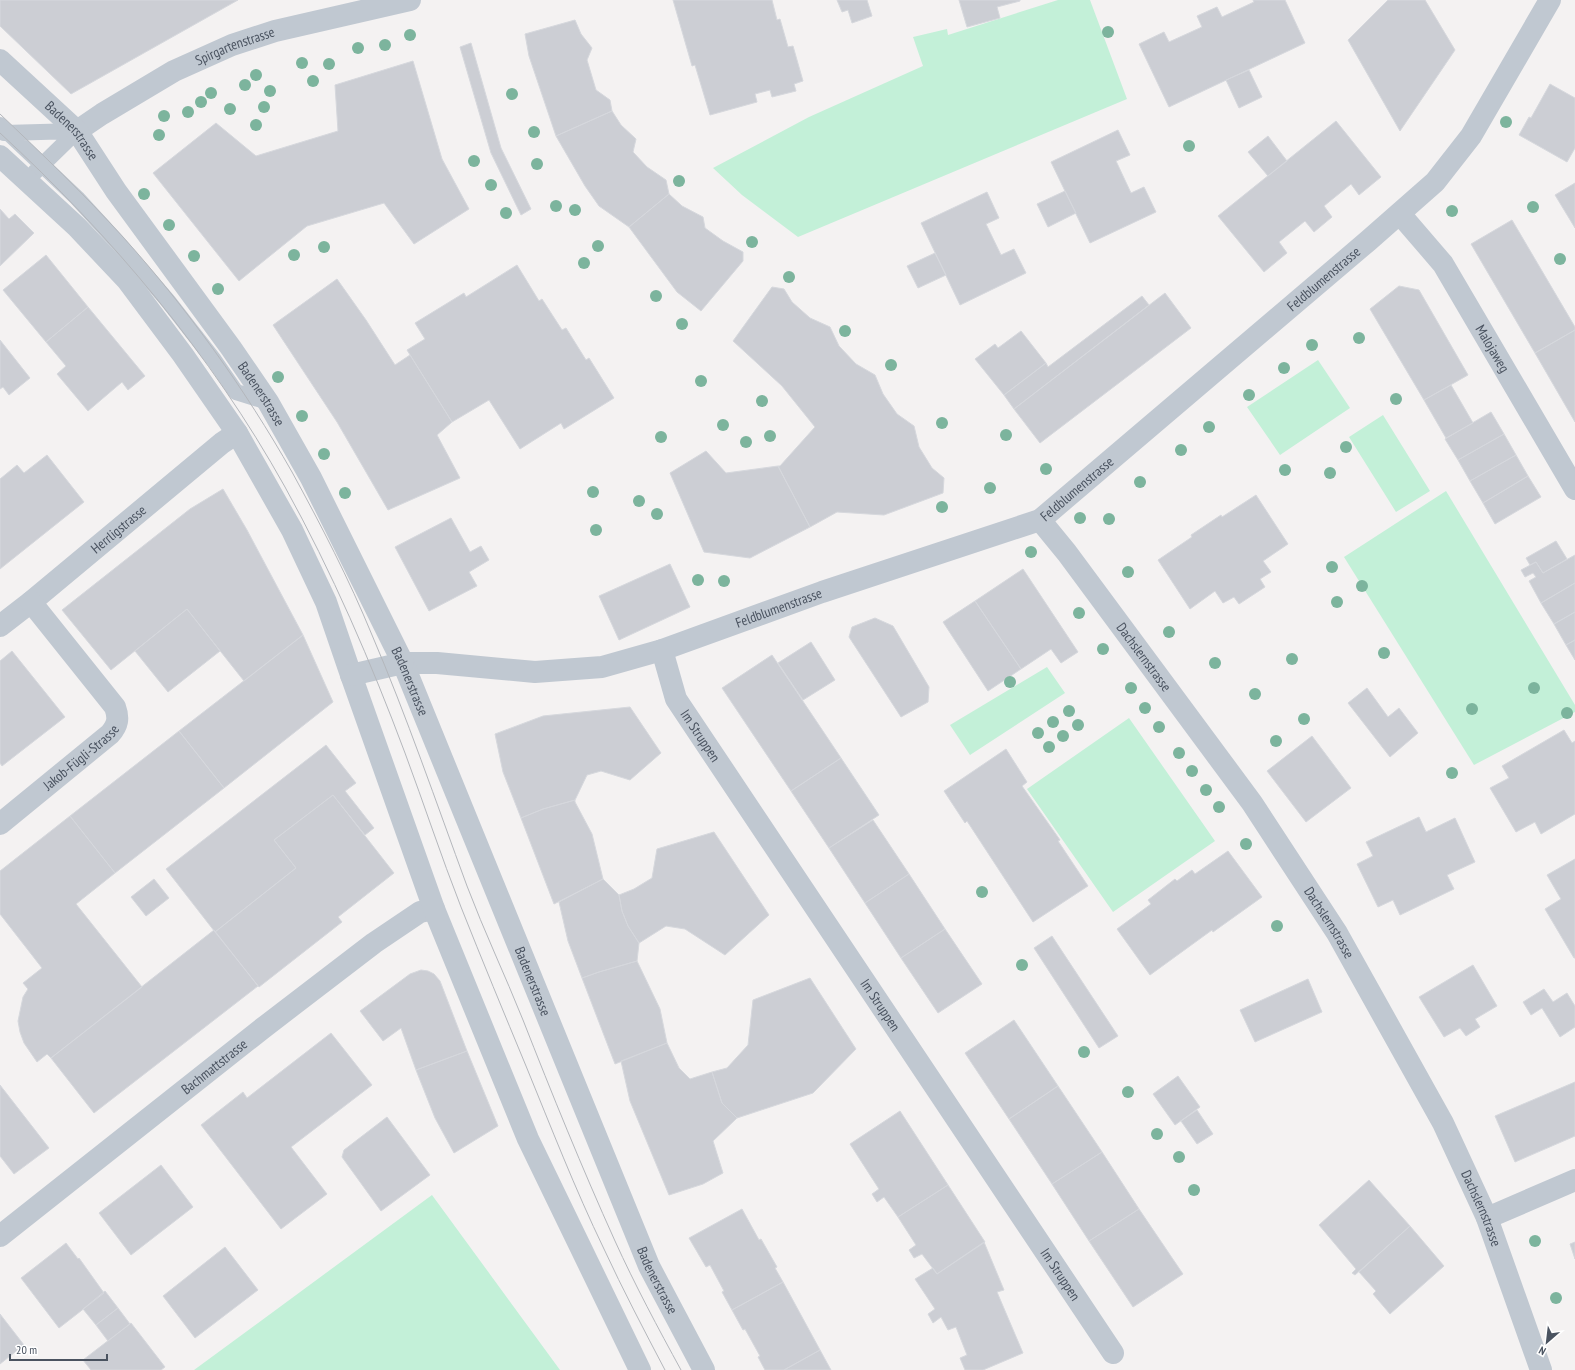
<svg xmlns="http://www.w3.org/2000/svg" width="1575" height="1370" font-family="'PT Sans Narrow',sans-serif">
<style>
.green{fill:#c3f0d8}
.building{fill:#ccced4;stroke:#d6d8dd}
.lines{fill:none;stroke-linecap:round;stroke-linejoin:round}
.service{stroke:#c0c8d1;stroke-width:16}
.minor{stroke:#c0c8d1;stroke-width:22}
.tertiary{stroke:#c0c8d1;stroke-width:22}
.tram{stroke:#b4b7bc;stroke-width:1}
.tree{fill:#7cb49d}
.labels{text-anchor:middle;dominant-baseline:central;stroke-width:4;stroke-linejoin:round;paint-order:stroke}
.street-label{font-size:14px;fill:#4a5360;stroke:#fff}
</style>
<rect width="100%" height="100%" fill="#f4f2f2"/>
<path class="green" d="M1058,0H1090L1127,99L798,237L742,195L713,168L809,117L923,66L913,37L947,29L948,35Z
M1318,360L1350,408L1280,455L1247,407Z
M1383,415L1430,491L1396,512L1349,437Z
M1446,491L1575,705V712L1474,765L1344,557Z
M1047,667L1065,693L970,755L950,725Z
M1129,718L1215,841L1113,912L1027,789Z
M432,1195L560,1370H194Z"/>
<path class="building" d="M0,0H238L71,94L0,26Z
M673,0H772L777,20L780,19L788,47L793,46L803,81L794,84L796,91L772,97L770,90L755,94L757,102L710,115L695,65L692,66Z
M837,0H867L872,16L852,23L848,10L842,12Z
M959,0H1020V1L997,7L1000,18L967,27Z
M1253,0H1285L1305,43L1169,107L1139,44L1164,32L1169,42L1202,27L1197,16L1217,7L1222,17L1254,2Z
M1388,0H1425L1455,50L1400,131L1348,40Z
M575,20L581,34L592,48L587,60L596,90L610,100L612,111L556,136L529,56L525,34Z
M471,43L501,148L531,209L521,215L491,153L460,47Z
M413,61L442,159L469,209L414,244L384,203L307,226L239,281L153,173L216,123L256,156L338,131L335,85Z
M1249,70L1262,97L1239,108L1226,80Z
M1550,84L1575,98V148L1567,162L1519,135L1529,117L1531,118Z
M612,111L621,125L636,139L633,152L647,167L666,180L669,194L629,227L599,206L585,186L556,136Z
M1336,121L1381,177L1359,195L1351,184L1324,206L1332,217L1314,232L1305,221L1279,242L1287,253L1264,272L1218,216Z
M1118,130L1130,155L1116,161L1131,193L1144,187L1156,212L1090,243L1051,162Z
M1268,136L1287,161L1268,176L1248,152Z
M1575,183V228L1555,195Z
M1065,191L1076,213L1048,227L1037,204Z
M987,192L999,218L986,224L1001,255L1014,249L1026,273L960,305L921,223Z
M669,194L682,206L703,217L705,228L723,241L743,252V261L701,311L677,292L629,227Z
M0,209L9,219L15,214L34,233L0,266Z
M1512,220L1575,327V330L1535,353L1471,244Z
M935,253L946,275L918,288L907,266Z
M46,255L88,307L46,342L3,290Z
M517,265L539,301L542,299L562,330L566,328L586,360L589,358L614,398L564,429L561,423L520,449L489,400L452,422L407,350L425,339L415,323L464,293L466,297Z
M337,279L366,320L395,365L410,355L452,422L437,435L460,478L388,510L337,422L273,325Z
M1399,286L1419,290L1468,375L1424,400L1370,309Z
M772,287L784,289L792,302L810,318L830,327L839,346L856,364L875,375L883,394L897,414L914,426L919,447L932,468L944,478L943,493L884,515L837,512L810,527L778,466H780L815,427L782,386L733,341Z
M1165,293L1191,328L1040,443L1014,409Z
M1142,296L1149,305L1014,409L1004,395L1046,363L1048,367Z
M88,307L145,376L128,390L122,382L88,411L57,374L66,366L46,342Z
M1575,330V422L1535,353Z
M1021,331L1046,363L1004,395L975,359L995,344L998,348Z
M0,340L30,378L9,395L3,387L0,389Z
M1451,385L1473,423L1446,438L1424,400Z
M1491,412L1504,434L1458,460L1445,439Z
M1504,434L1516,455L1470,481L1458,460Z
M706,451L726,473L778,466L810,527L750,558L704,552L670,473Z
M47,455L84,502L0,569V479L17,465L24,473Z
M1516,455L1528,476L1483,503L1470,481Z
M1528,476L1541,497L1495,524L1483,503Z
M223,489L247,530L303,635L244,681L187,609L111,670L62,610L190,509Z
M1256,495L1288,544L1263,561L1271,572L1260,579L1265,587L1239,604L1234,597L1223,603L1215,591L1190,609L1158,560L1192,537L1191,535L1221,515L1222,517Z
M451,518L470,552L481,546L489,560L469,572L477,586L429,611L395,547Z
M1556,541L1567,559L1543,573L1536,562L1530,565L1526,558Z
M1575,555V583L1541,603L1529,581L1536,577L1533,573L1525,577L1521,570L1536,562L1543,573Z
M670,564L690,607L619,640L599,596Z
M1023,569L1078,652L1061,663L1051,649L1021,669L975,601Z
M1575,583V612L1554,624L1541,603Z
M975,601L1021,669L988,691L943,622Z
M187,609L220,651L168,692L135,651Z
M1575,612V640L1566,645L1554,624Z
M875,618L893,626L929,687L928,702L901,717L849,637L852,627Z
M303,635L333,702L224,788L179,731Z
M1575,640V660L1566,645Z
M811,642L835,680L803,700L778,663Z
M12,651L65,717L2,766L0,763V661Z
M772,655L841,758L791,791L722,688Z
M1367,688L1388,717L1399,708L1418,733L1390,757L1348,703Z
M630,707L661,753L630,780L601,771L587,775L575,800L543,809L521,818L503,772L495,734L543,716Z
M1564,730L1572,743L1575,741V814L1541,834L1535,822L1516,832L1490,788L1509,778L1502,766Z
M179,731L224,788L115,873L70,816Z
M1312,736L1351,788L1306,822L1267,771Z
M326,745L356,783L345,791L374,828L365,835L333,795L274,840L296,868L215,932L166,869Z
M1006,749L1027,782L1022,786L1060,840L1058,841L1088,886L1033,922L967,821L965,823L944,791Z
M841,758L879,815L829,848L791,791Z
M333,795L394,873L338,917L342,922L259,987L215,932L296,868L274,840Z
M575,800V802L592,834L603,879L554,904L521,818L543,809Z
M70,816L115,873L76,904L142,987L51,1058L47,1054L37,1062L24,1043L20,1032L18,1021L23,997L28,989L23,983L42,968L0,914V871Z
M1419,817L1426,832L1455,818L1475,862L1447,875L1454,889L1400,915L1393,900L1378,907L1357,864L1373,856L1366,842Z
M873,820L909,874L865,903L829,848Z
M714,832L769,915L725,955L685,929L666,926L639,943L628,926L622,911L619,895L634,889L652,878L657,849Z
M1228,851L1262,897L1213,932L1212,930L1150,975L1117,929L1151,904L1148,900L1175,879L1177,881L1192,870L1195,874Z
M1575,859V958H1574L1545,909L1561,899L1547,875Z
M909,874L945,929L901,958L865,903Z
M154,879L169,898L146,916L131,897Z
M603,879L619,895L622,911L628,926L639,943L637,961L599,972L582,978L568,941L559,902Z
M945,929L982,984L938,1013L901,958Z
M214,930L258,986L94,1113L51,1058Z
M1052,936L1118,1036L1099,1048L1034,948Z
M637,961L660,1009L667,1043L615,1064L582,978L599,972Z
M1473,965L1497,1006L1475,1019L1480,1027L1466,1036L1460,1028L1444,1037L1419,997Z
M421,970L428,971L434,974L440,981L467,1051L416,1070L401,1028L383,1041L360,1011L410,974Z
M810,978L856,1049L813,1093L737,1118L722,1103L712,1072L727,1068L748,1045L753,1000Z
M1308,979L1322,1012L1255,1042L1240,1010Z
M1544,989L1553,1002L1567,993L1575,1006V1027L1560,1037L1542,1008L1531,1015L1523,1002Z
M1014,1020L1058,1086L1009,1119L965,1053Z
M331,1033L372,1085L291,1147L327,1194L281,1229L201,1125L243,1092L247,1098Z
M667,1043L679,1068L690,1079L712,1072L722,1103L737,1118L713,1141L723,1173L703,1184L669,1195L630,1101L621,1061Z
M467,1051L498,1126L454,1153L435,1118L416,1070Z
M1178,1076L1200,1107L1175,1125L1153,1094Z
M1575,1082V1136L1515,1162L1495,1116Z
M0,1085L49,1148L14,1174L0,1156Z
M1058,1086L1102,1152L1052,1184L1009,1119Z
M1197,1110L1213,1134L1197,1144L1181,1121Z
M900,1111L948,1185L898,1217L884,1197L877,1202L872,1194L879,1189L850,1144Z
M387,1117L430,1175L381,1211L342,1157L344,1150Z
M1102,1152L1139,1209L1089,1241L1052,1184Z
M161,1165L193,1207L131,1255L99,1213Z
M1369,1180L1410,1226L1355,1275L1352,1273L1356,1269L1319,1225Z
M948,1185L985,1242L937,1274L922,1254L914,1258L909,1250L916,1245L898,1217Z
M742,1209L759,1240L761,1239L777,1267L775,1268L783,1282L732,1310L722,1292L724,1291L710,1265L706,1267L689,1238Z
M1139,1209L1183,1274L1133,1307L1089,1241Z
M1410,1226L1444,1266L1390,1314L1373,1294L1376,1291L1359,1272Z
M984,1242L1004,1290L997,1292L1023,1353L983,1370H965L960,1358L967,1355L956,1327L948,1330L941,1317L933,1323L928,1314L935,1309L915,1279L933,1268L937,1274Z
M1575,1242V1259L1570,1244Z
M66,1243L78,1259L79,1258L104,1293L59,1328L21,1278Z
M225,1247L258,1290L195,1338L163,1296Z
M783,1282L820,1350L784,1370H765L758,1357L760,1356L745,1329L743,1330L732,1310Z
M105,1291L118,1308L96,1325L83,1309Z
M118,1308L130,1324L108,1341L96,1325Z
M0,1314L24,1345L0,1364Z
M131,1323L165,1367L161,1370H91L83,1360Z
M820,1350L831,1370H784Z"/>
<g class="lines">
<path class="service" d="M0,125L77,198L119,244L168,301L214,360L236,392L268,402
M4,133L77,131
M35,172L77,131"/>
<g class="minor">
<path id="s1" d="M77,131L102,114L174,71L232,45L275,31L410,0"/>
<path id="s2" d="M1400,214L1443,264L1575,489"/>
<path id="s3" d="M1040,520L1067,553L1252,803L1337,933L1443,1123L1487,1218L1541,1370"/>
<path id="s4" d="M0,626L31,602L222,443L237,433"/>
<path id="s5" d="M662,650L676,699L1113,1353"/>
<path id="s6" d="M403,663H437L535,672L602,667L662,650L822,592L1040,520L1368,241L1435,182L1471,136L1550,0"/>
<path id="s7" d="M0,824L110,734C118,725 119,718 115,707L31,602"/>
<path d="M1487,1218L1575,1180"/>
<path id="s8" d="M0,1236L263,1028L374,943L420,912L434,909"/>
</g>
<g class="tertiary">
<path id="s9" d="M0,60L77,131L116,191L231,348L268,402L311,478L403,663L649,1266L704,1370"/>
<path d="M0,156L77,227L127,280L183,355L237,433L292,530L326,602L351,675L434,909L528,1139L640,1370"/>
<path d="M351,675L403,663"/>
</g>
<path class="tram" d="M0,114C42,154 84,194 123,237C187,308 245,389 292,472C321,525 349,579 372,635C407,717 436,802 467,886C484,931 505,975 523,1020C552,1094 582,1168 615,1241C635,1285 658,1328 681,1370
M0,133C112,236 211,354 285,487C332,572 371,662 405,753C424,804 441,856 461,907C482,960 504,1013 526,1066C551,1127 575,1189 604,1249C623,1290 644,1330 665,1370"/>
</g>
<g class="tree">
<circle cx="1108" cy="32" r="6"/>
<circle cx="410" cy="35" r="6"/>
<circle cx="385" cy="45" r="6"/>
<circle cx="358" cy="48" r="6"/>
<circle cx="302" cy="63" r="6"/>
<circle cx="329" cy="64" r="6"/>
<circle cx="256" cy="75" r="6"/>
<circle cx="313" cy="81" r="6"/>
<circle cx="245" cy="85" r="6"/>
<circle cx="270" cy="91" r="6"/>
<circle cx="211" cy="93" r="6"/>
<circle cx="512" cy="94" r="6"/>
<circle cx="201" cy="102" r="6"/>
<circle cx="264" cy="107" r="6"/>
<circle cx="230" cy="109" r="6"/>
<circle cx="188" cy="112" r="6"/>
<circle cx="164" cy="116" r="6"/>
<circle cx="1506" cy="122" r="6"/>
<circle cx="256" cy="125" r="6"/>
<circle cx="534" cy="132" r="6"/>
<circle cx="159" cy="135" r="6"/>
<circle cx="1189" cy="146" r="6"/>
<circle cx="474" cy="161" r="6"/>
<circle cx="537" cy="164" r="6"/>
<circle cx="679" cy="181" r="6"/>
<circle cx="491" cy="185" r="6"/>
<circle cx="144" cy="194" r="6"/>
<circle cx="556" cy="206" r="6"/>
<circle cx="1533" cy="207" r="6"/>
<circle cx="575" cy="210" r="6"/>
<circle cx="1452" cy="211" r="6"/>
<circle cx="506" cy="213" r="6"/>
<circle cx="169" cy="225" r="6"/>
<circle cx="752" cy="242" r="6"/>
<circle cx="598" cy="246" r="6"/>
<circle cx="324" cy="247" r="6"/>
<circle cx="294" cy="255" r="6"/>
<circle cx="194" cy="256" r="6"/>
<circle cx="1560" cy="259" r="6"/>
<circle cx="584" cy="263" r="6"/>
<circle cx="789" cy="277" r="6"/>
<circle cx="218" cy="289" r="6"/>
<circle cx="656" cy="296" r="6"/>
<circle cx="682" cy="324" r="6"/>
<circle cx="845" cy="331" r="6"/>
<circle cx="1359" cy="338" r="6"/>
<circle cx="1312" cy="345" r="6"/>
<circle cx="891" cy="365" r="6"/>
<circle cx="1284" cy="368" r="6"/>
<circle cx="278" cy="377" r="6"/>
<circle cx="701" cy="381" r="6"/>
<circle cx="1249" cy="395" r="6"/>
<circle cx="1396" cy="399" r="6"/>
<circle cx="762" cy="401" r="6"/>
<circle cx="302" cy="416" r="6"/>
<circle cx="942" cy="423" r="6"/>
<circle cx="723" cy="425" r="6"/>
<circle cx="1209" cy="427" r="6"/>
<circle cx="1006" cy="435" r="6"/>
<circle cx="770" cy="436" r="6"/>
<circle cx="661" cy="437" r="6"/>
<circle cx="746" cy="442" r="6"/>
<circle cx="1346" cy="447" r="6"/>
<circle cx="1181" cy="450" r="6"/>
<circle cx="324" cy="454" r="6"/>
<circle cx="1046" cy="469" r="6"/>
<circle cx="1285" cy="470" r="6"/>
<circle cx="1330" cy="473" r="6"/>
<circle cx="1140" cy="482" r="6"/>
<circle cx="990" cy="488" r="6"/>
<circle cx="593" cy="492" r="6"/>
<circle cx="345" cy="493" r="6"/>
<circle cx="639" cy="501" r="6"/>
<circle cx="942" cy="507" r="6"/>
<circle cx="657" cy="514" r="6"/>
<circle cx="1080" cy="518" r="6"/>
<circle cx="1109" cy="519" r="6"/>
<circle cx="596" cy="530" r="6"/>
<circle cx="1031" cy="552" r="6"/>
<circle cx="1332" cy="567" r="6"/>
<circle cx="1128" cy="572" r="6"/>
<circle cx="698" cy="580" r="6"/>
<circle cx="724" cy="581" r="6"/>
<circle cx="1362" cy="586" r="6"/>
<circle cx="1337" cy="602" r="6"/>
<circle cx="1079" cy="613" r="6"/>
<circle cx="1169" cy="632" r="6"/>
<circle cx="1103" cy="649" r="6"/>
<circle cx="1384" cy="653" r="6"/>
<circle cx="1292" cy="659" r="6"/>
<circle cx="1215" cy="663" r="6"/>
<circle cx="1010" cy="682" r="6"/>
<circle cx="1131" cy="688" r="6"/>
<circle cx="1534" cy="688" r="6"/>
<circle cx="1255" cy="694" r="6"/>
<circle cx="1145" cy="708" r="6"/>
<circle cx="1472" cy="709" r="6"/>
<circle cx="1069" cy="711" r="6"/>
<circle cx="1567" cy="713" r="6"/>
<circle cx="1304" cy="719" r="6"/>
<circle cx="1053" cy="722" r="6"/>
<circle cx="1078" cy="725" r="6"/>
<circle cx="1159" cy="727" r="6"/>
<circle cx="1038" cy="733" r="6"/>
<circle cx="1063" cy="736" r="6"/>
<circle cx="1276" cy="741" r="6"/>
<circle cx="1049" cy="747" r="6"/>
<circle cx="1179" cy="753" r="6"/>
<circle cx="1192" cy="771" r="6"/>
<circle cx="1452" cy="773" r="6"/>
<circle cx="1206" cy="790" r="6"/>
<circle cx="1219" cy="807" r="6"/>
<circle cx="1246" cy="844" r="6"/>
<circle cx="982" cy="892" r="6"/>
<circle cx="1277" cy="926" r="6"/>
<circle cx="1022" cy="965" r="6"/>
<circle cx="1084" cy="1052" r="6"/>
<circle cx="1128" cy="1092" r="6"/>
<circle cx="1157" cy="1134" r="6"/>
<circle cx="1179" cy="1157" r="6"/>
<circle cx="1194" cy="1190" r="6"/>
<circle cx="1535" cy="1241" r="6"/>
<circle cx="1556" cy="1298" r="6"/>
</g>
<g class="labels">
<g class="street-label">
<text stroke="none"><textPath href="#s1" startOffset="180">Spirgartenstrasse</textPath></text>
<text stroke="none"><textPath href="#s9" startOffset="101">Badenerstrasse</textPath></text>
<text stroke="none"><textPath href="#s6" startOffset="1034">Feldblumenstrasse</textPath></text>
<text stroke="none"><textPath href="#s2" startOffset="164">Malojaweg</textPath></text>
<text stroke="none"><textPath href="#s9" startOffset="426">Badenerstrasse</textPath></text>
<text stroke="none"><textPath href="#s6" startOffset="710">Feldblumenstrasse</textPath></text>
<text stroke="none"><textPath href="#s4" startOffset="153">Herrligstrasse</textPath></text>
<text stroke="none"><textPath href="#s6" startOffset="386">Feldblumenstrasse</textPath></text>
<text stroke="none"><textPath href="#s3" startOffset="172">Dachslernstrasse</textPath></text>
<text stroke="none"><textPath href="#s9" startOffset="750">Badenerstrasse</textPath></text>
<text stroke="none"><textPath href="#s5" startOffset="95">Im Struppen</textPath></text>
<text stroke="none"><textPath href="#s7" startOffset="105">Jakob-Fügli-Strasse</textPath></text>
<text stroke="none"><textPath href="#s3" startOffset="496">Dachslernstrasse</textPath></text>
<text stroke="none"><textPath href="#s9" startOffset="1074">Badenerstrasse</textPath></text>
<text stroke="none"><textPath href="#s5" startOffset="419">Im Struppen</textPath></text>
<text stroke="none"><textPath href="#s8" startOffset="273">Bachmattstrasse</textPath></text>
<text stroke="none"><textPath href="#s3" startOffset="820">Dachslernstrasse</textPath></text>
<text stroke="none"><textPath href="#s5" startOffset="743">Im Struppen</textPath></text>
<text stroke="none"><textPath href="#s9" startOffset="1398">Badenerstrasse</textPath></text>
</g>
</g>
<g transform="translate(1547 1342) rotate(208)" stroke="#ffffff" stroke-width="3" paint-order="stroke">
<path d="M0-3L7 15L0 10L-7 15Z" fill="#4a5360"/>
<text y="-6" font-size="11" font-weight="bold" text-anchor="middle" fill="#4a5360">N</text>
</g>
<path d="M10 1354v6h97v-6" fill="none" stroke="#4a5360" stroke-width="2"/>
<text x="16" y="1354" font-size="12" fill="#4a5360" stroke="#ffffff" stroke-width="3" paint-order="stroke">20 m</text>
</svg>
